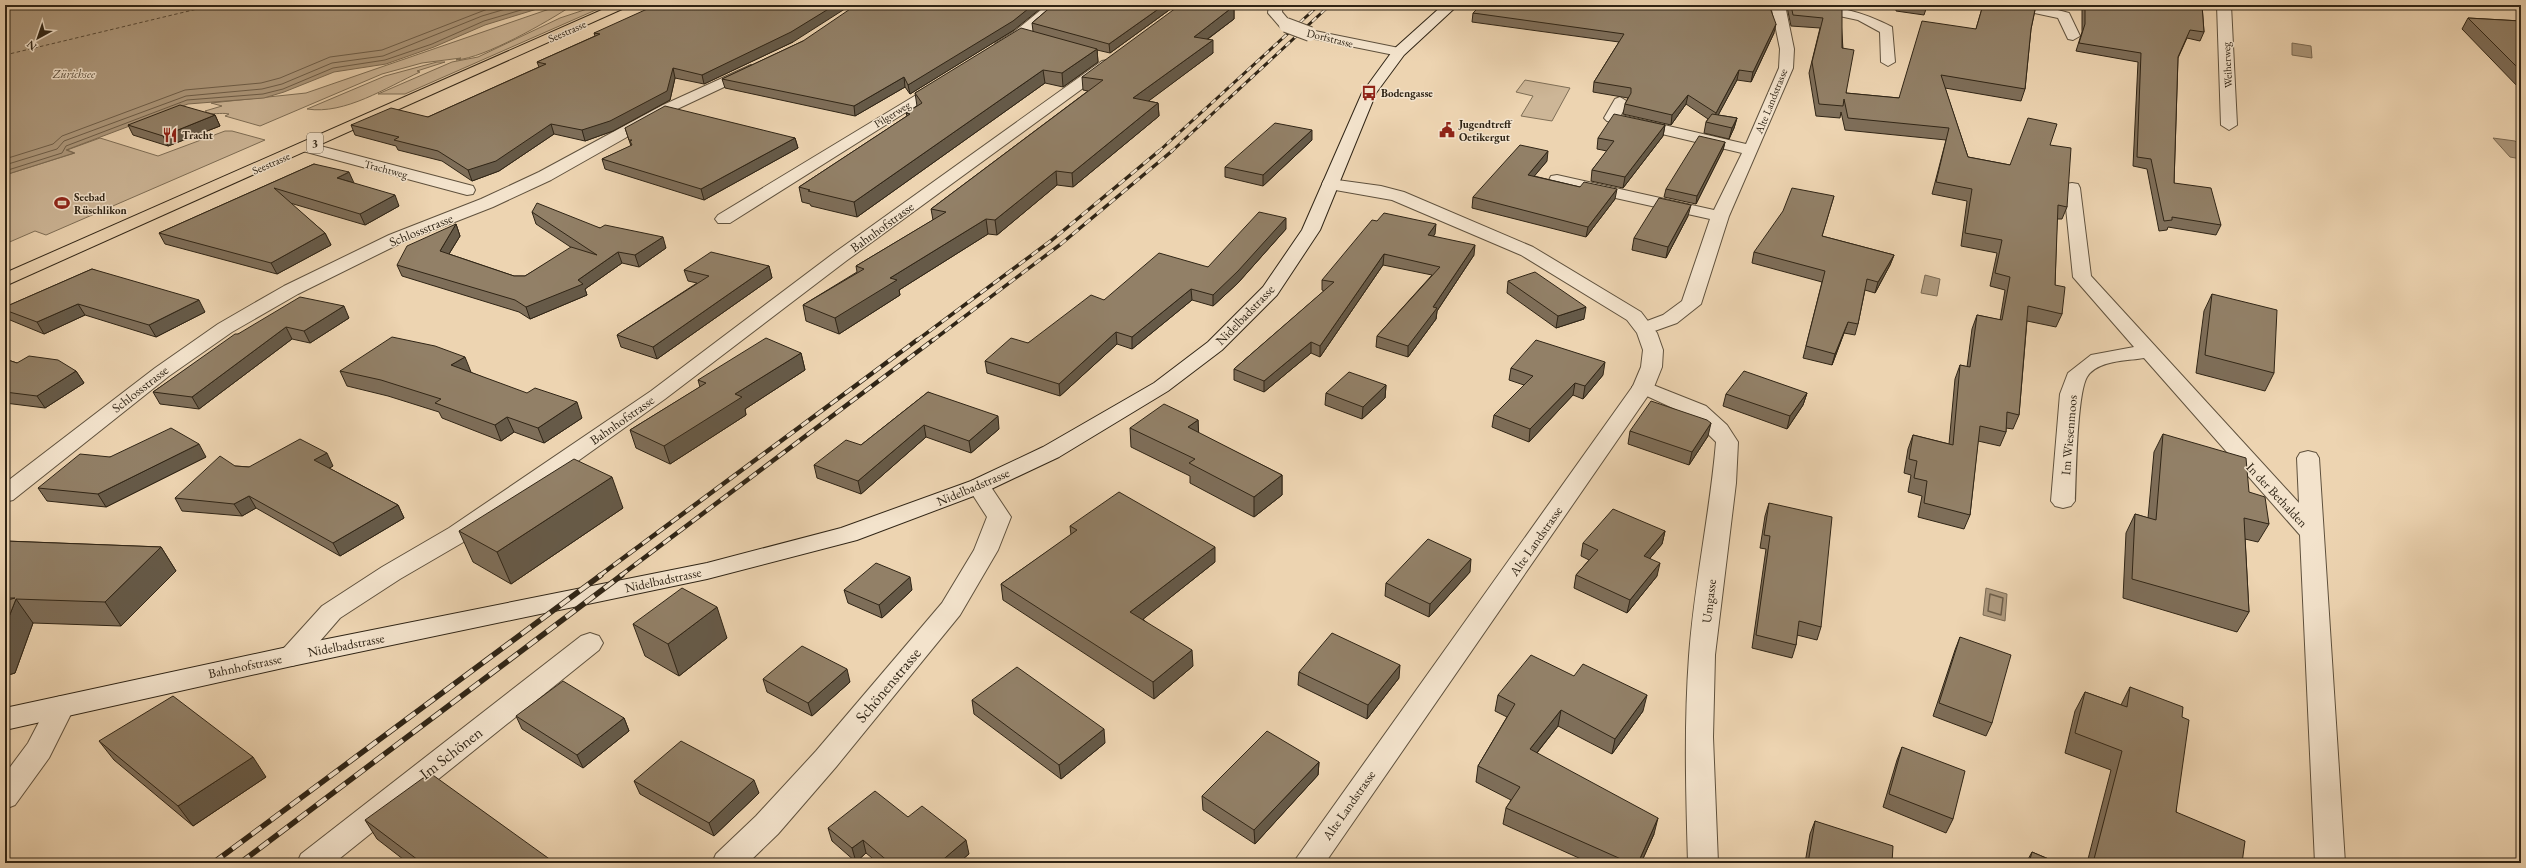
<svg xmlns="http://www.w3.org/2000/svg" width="2526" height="868" font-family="'EB Garamond',serif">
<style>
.green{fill:#cdb697;stroke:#7e6e56}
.water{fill:#ad987c;stroke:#7b6a53}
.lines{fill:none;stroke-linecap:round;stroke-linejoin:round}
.shore-far1{stroke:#6e5e49;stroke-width:1}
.shore{stroke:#6e5e49;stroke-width:1.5}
.ferry{stroke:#564835;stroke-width:1;stroke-dasharray:3.5 2.5;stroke-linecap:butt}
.minor-casing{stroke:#5f513d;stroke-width:2}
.tertiary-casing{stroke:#5f513d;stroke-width:2}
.secondary-casing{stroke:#302516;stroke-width:2}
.primary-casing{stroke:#302516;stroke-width:2}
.minor{fill:#f3e3cc;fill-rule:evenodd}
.tertiary{fill:#f3e3cc;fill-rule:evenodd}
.secondary{fill:#f3e3cc;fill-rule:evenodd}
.primary{fill:#edd4b1;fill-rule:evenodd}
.rail-far3-casing{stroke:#302516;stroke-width:3}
.rail-far2-casing{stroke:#302516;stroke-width:3.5}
.rail-far1-casing{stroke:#302516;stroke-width:4.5}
.rail-casing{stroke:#302516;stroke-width:5.5}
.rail-far3{stroke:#f3e3cc;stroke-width:2;stroke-dasharray:6;stroke-linecap:butt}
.rail-far2{stroke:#f3e3cc;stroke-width:2.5;stroke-dasharray:8;stroke-linecap:butt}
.rail-far1{stroke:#f3e3cc;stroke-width:3;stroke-dasharray:9;stroke-linecap:butt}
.rail{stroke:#f3e3cc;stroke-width:4;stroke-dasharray:12;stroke-linecap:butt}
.tertiary-bridge-casing{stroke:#5f513d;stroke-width:16;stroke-linecap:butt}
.tertiary-bridge{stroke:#f3e3cc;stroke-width:14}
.wall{fill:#7e6e59;stroke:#302516}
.shaded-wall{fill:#665a48;stroke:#302516}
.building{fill:#928067;stroke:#302516}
.labels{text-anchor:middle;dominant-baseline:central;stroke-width:3;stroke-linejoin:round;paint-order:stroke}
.far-street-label{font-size:11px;fill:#302516;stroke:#f3e3cc}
.far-poi-label{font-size:11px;font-weight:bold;fill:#302516;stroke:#f3e3cc;text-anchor:start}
.far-water-label{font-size:12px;font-style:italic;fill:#564835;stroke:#f3e3cc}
.shield{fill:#f3e3cc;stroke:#6a5e4d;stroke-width:1}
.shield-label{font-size:12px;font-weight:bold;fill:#302516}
.street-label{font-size:13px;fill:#302516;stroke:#f3e3cc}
.near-street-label{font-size:16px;fill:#302516;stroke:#f3e3cc}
</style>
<rect width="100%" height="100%" fill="#edd4b1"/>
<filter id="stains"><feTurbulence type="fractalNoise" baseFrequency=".005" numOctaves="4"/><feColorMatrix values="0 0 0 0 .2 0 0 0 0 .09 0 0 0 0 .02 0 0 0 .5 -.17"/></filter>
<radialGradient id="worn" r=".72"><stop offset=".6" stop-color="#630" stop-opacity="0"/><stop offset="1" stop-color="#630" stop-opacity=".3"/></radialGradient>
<path class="green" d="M561,5H573C547,22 485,58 456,60L461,58L422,63L382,74L260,126L225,116L229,114C221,112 211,116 205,111L222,106L211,103L306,93Z
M599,5H607L405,94H378L452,62L478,57L560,18Z
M437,62H445L417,71L420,72C387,87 345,115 307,109L385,76Z
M1525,80L1570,88L1552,121L1521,116L1533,96L1516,92Z
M225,131H232L265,140L46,235L35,231L5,244V175L75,153L67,150L100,138L158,156Z"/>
<path class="water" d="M5,5H550L485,25L434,47L386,64L334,72L284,92L264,98L188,104L66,150L74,153L5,175Z
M2292,43L2311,46L2312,58L2292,55Z
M2493,138L2515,141L2521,147V159L2510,157Z
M1925,275L1940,279L1937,296L1921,293Z
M1986,588L2007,594L2005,621L1983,615Z"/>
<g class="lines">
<path class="shore-far1" d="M5,159L53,144L62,136L185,90L261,83L280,78L330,57L382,50L498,5
M5,165L57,149L64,141L186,96L262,89L282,84L332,63L383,56L482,16L519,5
M5,171L62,153L66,146L187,100L263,94L283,89L333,68L385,60L432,44L484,21L538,5"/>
<path class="shore" d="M1990,594L2003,598L2001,615L1988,611Z"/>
<path class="ferry" d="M5,55L214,5"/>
<defs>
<path id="minor" d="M1047,5H1062C1053,17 1010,52 996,49L994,46L996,43L1015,31Z
M1771,5H1785L1794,49L1793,68L1729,216L1701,304L1677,323L1646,334L1639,332L1636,328L1639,324L1663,315L1682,301L1710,219L1557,185L1551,184L1549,180L1551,176L1557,175L1714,210L1742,153L1607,121L1604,118L1615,99L1620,97L1628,102L1621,115L1746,144L1779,68L1780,49Z
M1800,5C1835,5 1861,11 1892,27L1895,62L1888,66L1881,62L1880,32L1858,20L1802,8Z
M2009,5H2039L2069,13L2080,36L2073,40L2068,39L2058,18L2011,8Z
M2217,5H2231L2237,125L2229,130L2221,125Z
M1107,60L1114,64L1112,67L846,261L665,399L467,540L400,579L340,618L301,663L292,666L283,663L279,656L283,649L322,606L382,567L449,528L651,391L834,253L1102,61Z
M751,65L758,69L756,72L673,111L551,180L493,207L401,243L298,294L232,332L169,376L13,500L5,502V483L155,368L218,324L284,286L389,235L481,199L539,172L663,105Z
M941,80L946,81L948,84L946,87L730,223H718L715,219L718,215Z
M305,142L473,186L475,190L473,194L467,195L299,150L297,147L299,144Z
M2072,183L2078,184L2080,188L2091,276L2299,503L2297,458L2300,453L2308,451L2316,453L2319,458L2345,863H2315L2300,535L2144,358C2127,361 2097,360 2087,377C2077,394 2076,476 2075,501L2071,506L2063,508L2055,506L2051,501L2060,394L2068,373L2091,355L2134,347L2073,277L2064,188L2066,184Z
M1643,381L1706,406L1727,425L1738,442L1736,483L1715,655L1713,737L1718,863H1688C1686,794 1684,725 1689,656C1694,585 1710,514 1716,442L1690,416L1636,391L1632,387L1636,383Z
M979,479L987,481L1011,517L998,550L960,615L836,767L778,834L748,863H712L716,854L756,816L816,751L942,603L974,550L987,517L967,486L971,481Z
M590,633L599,636L603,643L599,650L334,863H297L301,854L581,636Z
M61,696L71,699L75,706L49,758L15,805L5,809V774L28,743L51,699Z"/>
<path id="tertiary" d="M1269,5H1283L1282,12L1293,25L1291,28H1281L1268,13Z
M1310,30L1399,48L1406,52L1399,56L1305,37L1303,34L1305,31Z
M1330,179L1381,186L1404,192L1533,247L1641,312L1657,333L1663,350L1662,367L1654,387L1325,863H1293L1633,386L1641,367L1643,350L1637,333L1627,320L1521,255L1392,200L1324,188L1322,184L1324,180Z"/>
<path id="secondary" d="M1443,5H1458L1404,55L1376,93L1320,230L1277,295L1222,350L1168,391L1059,457L987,491L857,540L707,579L292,666L5,730V708L292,646L707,563L841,528L971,481L1043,447L1154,383L1208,342L1263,287L1302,230L1362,93L1394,49Z"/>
<path id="primary" d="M613,5H631L5,286V273Z"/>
</defs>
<use href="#minor" class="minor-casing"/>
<use href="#tertiary" class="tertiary-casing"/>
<use href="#secondary" class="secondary-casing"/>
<use href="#primary" class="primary-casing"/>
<use href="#minor" class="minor"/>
<use href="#tertiary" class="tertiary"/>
<use href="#secondary" class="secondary"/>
<use href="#primary" class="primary"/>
<defs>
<path id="rail-far3" d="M1158,152L1319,5
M1171,152L1330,5"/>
<path id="rail-far2" d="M916,341L1052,240L1159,151
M932,341L1061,244L1172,151"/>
<path id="rail-far1" d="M599,576L917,340
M620,576L933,340"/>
<path id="rail" d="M213,863L601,575
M240,863L622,575"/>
</defs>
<use href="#rail-far3" class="rail-far3-casing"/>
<use href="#rail-far2" class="rail-far2-casing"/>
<use href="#rail-far1" class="rail-far1-casing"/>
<use href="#rail" class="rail-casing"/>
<use href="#rail-far3" class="rail-far3"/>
<use href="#rail-far2" class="rail-far2"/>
<use href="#rail-far1" class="rail-far1"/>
<use href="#rail" class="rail"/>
<defs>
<path id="tertiary-bridge" d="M1286,25L1310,34"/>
</defs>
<use href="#tertiary-bridge" class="tertiary-bridge-casing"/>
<use href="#tertiary-bridge" class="tertiary-bridge"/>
</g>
<path class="wall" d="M1053,5H1172V8L1110,53L1097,50L1098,62L1063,87L1045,83L857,217L811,206L810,204L802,202L799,187L907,116L906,113L917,106L915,93L1033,31L1032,23Z
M1787,5H1840L1846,93L1899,98L1976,29L1983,5L2006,8L2007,5H2036L2031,29L2025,89L2021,101L1945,88L1968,157L2010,165L2050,145L2067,207L2062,219H2057L2055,285L2062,314L2056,327L2027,321L2019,415L2013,429L2006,428V432L2000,446L1978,441L1970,515L1964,529L1918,517L1922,496L1908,492L1911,475L1904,473L1908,449L1913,435L1949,444L1955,379L1960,365L1967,367L1972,329L1977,315L2000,320L2005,290L1990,286L1997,253L1961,246L1967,201L1932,194L1946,140L1845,130L1841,112L1840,118L1816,116L1809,73L1820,28L1791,26L1787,7Z
M1896,5H1927V6L1924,15L1896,11Z
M2082,5H2202L2204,32L2200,41L2187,38L2178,58L2174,183L2221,225L2216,235L2168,227L2167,230L2159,231L2147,169L2133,166L2138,62L2076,51L2082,32Z
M1234,6V19L1208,39L1213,53L1148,101L1158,103L1159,116L1073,187L1057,185L997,235L988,234L899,290L900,295L839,334L806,321L803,305L857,272L856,266L933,220L931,209L1088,91L1083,90L1082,77Z
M1473,13L1774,33L1751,82L1737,80L1718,115L1737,118L1734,128L1729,139L1704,133L1706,122L1708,119L1686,104L1671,125L1623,114L1625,104L1628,98L1593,92L1594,82L1619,42L1472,22Z
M2468,18L2521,21V90L2462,29Z
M1014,30L910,94L905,87L855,116L725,88L722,79L803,41Z
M594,33L793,42L704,84L675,78L670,100L613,131L585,141L554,134L499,171L472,181L442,161L398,150L396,146L355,135L351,125L428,117L539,67L537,62L595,36Z
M215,115L220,126L168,146L133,135L128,125Z
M1665,125L1663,136L1623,188L1591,181L1592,170L1607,151L1597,149L1598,138Z
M625,128L795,138L798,148L704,200L605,169L602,159L631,146Z
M1312,140L1263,186L1225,177V167Z
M1725,142L1723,150L1696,204L1664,197L1666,189Z
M1547,161L1534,176L1580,187L1615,199L1586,237L1472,208L1473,197Z
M314,164L399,206L365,225L290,203L325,233L331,245L277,274L165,244L159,233Z
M1834,196L1822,236L1894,255L1890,265L1875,293L1865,290L1858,324L1855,335L1844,333L1832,365L1803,358L1822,282L1752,263L1754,252Z
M532,212L600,228L666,248L639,267L622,263L585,289L587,295L530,319L519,312L402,276L397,265L456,224L460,236L449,254L514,276H525L572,248L536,224Z
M1688,216L1666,258L1632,250L1634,238Z
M1286,229L1238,283L1213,306L1192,300L1132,349L1117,344L1060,396L987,373L985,361L1028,343L1104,300L1208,267Z
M1435,234L1433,236L1474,255L1437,311L1436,319L1408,357L1376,347L1377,336L1432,275L1383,265L1320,357L1311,353L1264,392L1234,380V369L1324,291L1322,290V280Z
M769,266L772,278L657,359L621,347L617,335L697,283L688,281L684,270Z
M92,269L205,312L156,337L85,315L44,334L10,320L5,313V307Z
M1508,281L1584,319L1556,328L1507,293Z
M2212,294L2274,373L2265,391L2196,373L2204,311Z
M349,318L310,343L292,339L199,409L160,404L153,392L238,334Z
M801,353L805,370L745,409L746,415L670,464L636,448L630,430L700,387L698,380Z
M5,359L17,363L76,371L84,383L45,408L5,403Z
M1511,368L1603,375L1583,399L1573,395L1529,442L1492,427L1494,415L1524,385L1509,380Z
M340,371L471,372H470L582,418L544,443L514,432L501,441L442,418L439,412L388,396L347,386Z
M1386,385L1385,398L1362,419L1325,405L1326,393Z
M928,392L999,429L971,453L926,437L861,494L817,478L814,465L861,445Z
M1807,393L1803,405L1787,429L1723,406L1726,394Z
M1198,420V433L1282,475V495L1254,517L1190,483V476L1131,447L1130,428Z
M1630,431L1708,436L1689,465L1628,444Z
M2163,434L2249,492L2269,524L2258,542L2245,539L2249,612L2237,632L2123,598L2126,533L2135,514L2148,518L2154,452Z
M110,457H206L106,507L47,501L38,488Z
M235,466L249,467L333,466L329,468L398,505L404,518L340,556L256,508L242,516L182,511L175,498Z
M1769,503L1821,627L1817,640L1797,635L1796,645L1792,658L1752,648L1766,549L1760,548L1765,516Z
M623,508L511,584L473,562L459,531Z
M1070,526L1215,562L1143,619L1193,666L1154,699L1003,600L1001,584L1071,535Z
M1665,531L1662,544L1650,558L1657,576L1627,613L1574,588L1576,575L1589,560L1581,556L1583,543Z
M5,541L161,547L176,571L121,626L33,623L15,673L5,676Z
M1470,572L1429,617L1385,596L1386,583Z
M844,590H912L882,618L848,603Z
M633,624L727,638L679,676L645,656Z
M1960,637L1992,723L1986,736L1933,716L1955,650Z
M1299,672L1399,678L1367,719L1298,685Z
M763,679L850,682L812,716L767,692Z
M2130,687L2182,717L2176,812L2242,863H2087L2111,770L2065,753L2075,711L2085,692L2121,705Z
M1498,695L1643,711L1612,754L1558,726L1537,753L1654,834L1641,863H1590L1503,824L1506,808L1511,800L1476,782L1478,766L1507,717L1495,711Z
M972,700L1105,743L1061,779L974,714Z
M516,716L624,718L629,731L583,768L522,729Z
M99,741L266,777L193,826L114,760Z
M1902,747L1953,819L1946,833L1883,807L1897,760Z
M1319,762L1318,775L1255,844L1203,810L1202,796Z
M634,781L759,793L714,836L640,794Z
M908,817L969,854L958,863H878L866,853L856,862L832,841L828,828Z
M365,820L555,863H408L377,839Z
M1815,821L1892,863H1805L1810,834Z
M2032,852L2058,863H2026Z"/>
<path class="shaded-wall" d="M835,5H851L793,42L704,84L702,75Z
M1033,5H1045L1014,30L910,94L908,85Z
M1164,5H1172V8L1110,53L1109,44Z
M1234,6V19L1194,49V37Z
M1776,24L1774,33L1751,82L1753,72Z
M1213,40V53L1134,112L1133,98Z
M1097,49L1098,62L1063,87L1062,73Z
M673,68L675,78L670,100L613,131L585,141L582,130Z
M1043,70L1045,83L857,217L854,202Z
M1739,70L1737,80L1714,123L1716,113Z
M904,77L905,87L855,116L854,106Z
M1688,95L1686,104L1671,125L1672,115Z
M1158,103L1159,116L1073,187L1072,173Z
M215,115L220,126L168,146L163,136Z
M1737,118L1734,128L1729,139L1732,128Z
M551,124L554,134L499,171L472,181L468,170Z
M1665,125L1663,136L1623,188L1625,177Z
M1312,130V140L1263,186V175Z
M795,138L798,148L704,200L701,189Z
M1725,142L1723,150L1696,204L1697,196Z
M1548,151L1547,161L1527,185L1528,175Z
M1056,171L1057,185L997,235L995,220Z
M349,172L354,183L337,178Z
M1617,189L1615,199L1586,237L1588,227Z
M395,195L399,206L365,225L360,214Z
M1691,205L1688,216L1666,258L1668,247Z
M1286,218V229L1238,283L1213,306V295Z
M986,219L988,234L899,290L900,295L839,334L835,318L890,278Z
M456,224L460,236L444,262L440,251Z
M1436,224L1435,234L1427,245L1428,235Z
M325,233L331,245L277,274L271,263Z
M663,237L666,248L639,267L635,255Z
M1475,245L1474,255L1437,311L1436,319L1408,357V346L1433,307Z
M618,252L622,263L585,289L587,295L530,319L526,307L578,280Z
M1384,254L1383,265L1320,357V346Z
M1894,255L1890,265L1875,293L1878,282Z
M769,266L772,278L657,359L653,347Z
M1191,289L1192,300L1132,349V337Z
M199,300L205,312L156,337L149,325Z
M78,304L85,315L44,334L37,322Z
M344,306L349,318L310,343L304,331Z
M1586,307L1584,319L1556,328L1558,316Z
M1848,322L1844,333L1832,365L1835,354Z
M286,327L292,339L199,409L192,397Z
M1116,332L1117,344L1060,396L1059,384Z
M1311,342V353L1264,392V381Z
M801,353L805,370L745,409L746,415L670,464L664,446L735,394Z
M465,357L471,372L457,380L451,365Z
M1605,362L1603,375L1583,399L1585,386Z
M76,371L84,383L45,408L37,396Z
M1575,383L1573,395L1529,442L1530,429Z
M1386,385L1385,398L1362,419L1363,407Z
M1807,393L1803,405L1787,429L1790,416Z
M577,402L582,418L544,443L538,428Z
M998,416L999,429L971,453L969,441Z
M507,417L514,432L501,441L495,425Z
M1198,420L1199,439L1188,427Z
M1711,423L1708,436L1689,465L1692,452Z
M924,425L926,437L861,494L858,481Z
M199,444L206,457L106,507L98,494Z
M327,453L333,466L321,473L314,460Z
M1282,475V495L1254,517V497Z
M612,477L623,508L511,584L497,552Z
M249,496L256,508L242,516L234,504Z
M398,505L404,518L340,556L333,543Z
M1665,531L1662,544L1641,569L1644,556Z
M161,547L176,571L121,626L105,602Z
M1215,547V562L1132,628L1130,612Z
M1471,559L1470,572L1429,617L1430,604Z
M1660,563L1657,576L1627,613L1630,600Z
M910,577L912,590L882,618L879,605Z
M16,599L33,623L15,673L5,676V627Z
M717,607L727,638L679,676L668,644Z
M1192,650L1193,666L1154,699L1153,682Z
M1400,665L1399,678L1367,719L1368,705Z
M847,669L850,682L812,716L808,703Z
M1647,695L1643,711L1612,754L1615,739Z
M1561,710L1558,726L1527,765L1530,749Z
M624,718L629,731L583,768L577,755Z
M1104,729L1105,743L1061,779L1059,765Z
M253,757L266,777L193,826L178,806Z
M1319,762L1318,775L1255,844L1254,830Z
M754,780L759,793L714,836L709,823Z
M1658,818L1654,834L1641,863H1638Z
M863,840L866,853L856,862L852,848Z
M966,840L969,854L958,863H939Z"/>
<path class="building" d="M656,5H835L791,32L702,75L673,68L667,91L610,121L582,130L551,124L496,161L468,170L438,151L394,140L399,137L351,125L391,108L428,117L546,64L537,62L600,34L594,33Z
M856,5H1033L1013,21L908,85L904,77L854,106L722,79L803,41Z
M1053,5H1164L1109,44L1032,23Z
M1180,5H1227L1234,6L1194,37L1213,40L1133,98L1158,103L1072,173L1056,171L995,220L986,219L890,278L897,280L835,318L803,305L864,269L856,266L946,212L931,209L1103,80L1082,77Z
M1481,5H1769L1776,24L1753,72L1739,70L1716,113L1688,95L1672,115L1625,104L1631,93V88L1594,82L1624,34L1473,13Z
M1791,5H1832L1842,7V48L1854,50L1846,93L1899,98L1922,21L1976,29L1983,5H1988L2008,8V5H2036L2031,29L2025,89L1941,75L1968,157L2010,165L2028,118L2057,124L2050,145L2071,148L2067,207L2058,205L2055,285L2065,287L2062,314L2028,306L2019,415L2007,412L2006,432L1980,426L1970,515L1924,503L1927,481L1914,478L1917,461L1909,459L1913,435L1953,445L1960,365L1970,367L1977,315L2002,320L2010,277L1995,273L2002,240L1965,233L1972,189L1936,182L1949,128L1848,118L1844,99L1843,106L1819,104L1812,62L1823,18L1793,15Z
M2085,5H2202L2204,32L2190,30L2178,57L2174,183L2211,188L2221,225L2172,217V220L2164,221L2151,159L2137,157L2141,53L2079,43L2085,24Z
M2468,18L2521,21V71Z
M1021,28L1097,49L1062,73L1043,70L854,202L808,191L810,190L799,187L910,114L906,113L922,103L915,93Z
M180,105L215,115L163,136L128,125Z
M665,106L795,138L701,189L602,159L632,145L630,141L632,140H629L625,128Z
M1614,114L1665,125L1625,177L1592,170L1614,141L1598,138Z
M1712,114L1737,118L1732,128L1706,122Z
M1275,123L1312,130L1263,175L1225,167Z
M1699,136L1725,142L1697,196L1666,189Z
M1520,145L1548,151L1528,175L1580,187L1584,182L1617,189L1588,227L1473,197Z
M314,164L349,172L337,178L395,195L360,214L274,188L325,233L271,263L159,233Z
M1792,188L1834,196L1822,236L1894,255L1878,282L1867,279L1858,324L1848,322L1835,354L1806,346L1825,271L1754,252L1783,211Z
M1659,198L1691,205L1668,247L1634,238Z
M537,203L600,228L605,225L663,237L635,255L618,252L578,280L583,284L526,307L515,300L397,265L407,246L456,224L440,251L514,276H525L571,247L597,255L532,212Z
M1259,212L1286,218L1238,271L1213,295L1191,289L1132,337L1116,332L1059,384L985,361L1011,338L1028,343L1091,295L1104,300L1159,253L1208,267Z
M1384,213L1436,224L1428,235L1475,245L1433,307L1437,308L1408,346L1377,336L1440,267L1384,254L1320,346L1311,342L1264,381L1234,369L1334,282L1322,280L1372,220L1377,221Z
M711,252L769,266L653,347L617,335L709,276L684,270Z
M92,269L199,300L149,325L78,304L37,322L5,310V307Z
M1535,272L1586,307L1558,316L1508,281Z
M2212,294L2277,310L2274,373L2205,355Z
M300,297L344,306L304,331L286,327L192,397L153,392L235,334H238Z
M392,337L435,346L465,357L451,365L527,393L535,388L577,402L538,428L507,417L495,425L435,403L441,399L381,380L340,371Z
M766,338L801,353L735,394L742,397L664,446L630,430L706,383L698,380Z
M1536,340L1605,362L1585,386L1575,383L1530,429L1494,415L1533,376L1511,368Z
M29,356L58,360L76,371L37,396L5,392V359L17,363Z
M1744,371L1807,393L1790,416L1726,394Z
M1349,372L1386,385L1363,407L1326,393Z
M928,392L998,416L969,441L924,425L858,481L814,465L846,440L861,445Z
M1651,401L1707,420L1711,423L1692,452L1630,431Z
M1164,404L1198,420L1188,427L1282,475L1254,497L1189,463L1195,459L1130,428Z
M171,428L199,444L98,494L38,488L80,454L110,457Z
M2163,434L2246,458L2249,492L2265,497L2269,524L2244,518L2249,612L2132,579L2135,514L2156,520Z
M300,439L327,453L314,460L398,505L333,543L249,496L234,504L175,498L220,456L235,466L249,467Z
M574,459L612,477L497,552L459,531Z
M1119,492L1215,547L1130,612L1192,650L1153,682L1001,584L1077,530L1070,526Z
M1769,503L1832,517L1821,627L1799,621L1796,645L1756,635L1770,536L1764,535Z
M1613,509L1665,531L1644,556L1660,563L1630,600L1576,575L1598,550L1583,543Z
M1428,539L1471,559L1430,604L1386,583Z
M5,541L161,547L105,602L16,599L5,627V601L15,598H5Z
M876,563L910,577L879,605L844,590Z
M682,588L717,607L668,644L633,624Z
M1332,633L1400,665L1368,705L1299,672Z
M1960,637L2011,655L1992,723L1939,703Z
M802,646L847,669L808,703L763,679Z
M1531,655L1574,676L1583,664L1647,695L1615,739L1561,710L1530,749L1658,818L1638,863H1630L1506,808L1520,787L1478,766L1515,704L1498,695Z
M1017,667L1104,729L1059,765L972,700Z
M563,681L624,718L577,755L516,716Z
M2130,687L2183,707L2182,717L2189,720L2176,812L2245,841L2242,863H2093L2122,751L2075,733L2085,692L2127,707Z
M173,696L253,757L178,806L99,741Z
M1267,731L1319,762L1254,830L1202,796Z
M681,741L754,780L709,823L634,781Z
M1902,747L1965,771L1953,819L1889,794Z
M430,773L555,863H422L365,820Z
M875,791L908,817L922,806L966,840L939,863H890L863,840L852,848L828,828Z
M1815,821L1893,846L1892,863H1808Z
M2032,852L2058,863H2029Z"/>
<defs>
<symbol id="bus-bare" viewBox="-9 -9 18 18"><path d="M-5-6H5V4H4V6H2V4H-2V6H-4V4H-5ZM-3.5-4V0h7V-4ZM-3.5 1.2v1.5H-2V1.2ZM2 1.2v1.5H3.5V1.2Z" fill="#8f2418" stroke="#f3e3cc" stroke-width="2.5" paint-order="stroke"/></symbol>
<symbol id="civic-bare" viewBox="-9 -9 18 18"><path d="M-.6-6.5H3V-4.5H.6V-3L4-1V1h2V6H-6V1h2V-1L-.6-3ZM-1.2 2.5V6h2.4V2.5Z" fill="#8f2418" stroke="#f3e3cc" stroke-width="2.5" paint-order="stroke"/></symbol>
<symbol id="restaurant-bare" viewBox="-9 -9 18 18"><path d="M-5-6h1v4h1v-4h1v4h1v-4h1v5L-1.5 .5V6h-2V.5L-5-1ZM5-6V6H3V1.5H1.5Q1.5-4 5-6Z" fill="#8f2418" stroke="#f3e3cc" stroke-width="2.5" paint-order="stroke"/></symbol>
<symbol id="stadium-bare" viewBox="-9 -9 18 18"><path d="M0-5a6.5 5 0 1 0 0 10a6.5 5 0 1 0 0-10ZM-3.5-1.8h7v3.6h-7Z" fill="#8f2418" stroke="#f3e3cc" stroke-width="2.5" paint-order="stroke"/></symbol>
</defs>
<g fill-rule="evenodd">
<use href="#bus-bare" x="1358" y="82" width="22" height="22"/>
<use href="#civic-bare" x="1436" y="119" width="22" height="22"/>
<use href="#restaurant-bare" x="159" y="124" width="22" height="22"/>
<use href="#stadium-bare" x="51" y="192" width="22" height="22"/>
</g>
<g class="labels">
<g class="far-street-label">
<text transform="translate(567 31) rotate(-24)">Seestrasse</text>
<text transform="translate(1330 38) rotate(14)">Dorfstrasse</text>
<text transform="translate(2227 65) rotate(-93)">Weiherweg</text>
<text transform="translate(1771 101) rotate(-68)">Alte Landstrasse</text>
<text transform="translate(892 114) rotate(-32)">Pilgerweg</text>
<text transform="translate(271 163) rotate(-24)">Seestrasse</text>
<text transform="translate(386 169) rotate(15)">Trachtweg</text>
</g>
<g class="far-poi-label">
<text x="1381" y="93">Bodengasse</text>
<text x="1459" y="124">Jugendtreff<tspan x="1459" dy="13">Oetikergut</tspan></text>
<text x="182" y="135">Tracht</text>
<text x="74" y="197">Seebad<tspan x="74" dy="13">Rüschlikon</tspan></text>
</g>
<g class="far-water-label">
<text x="74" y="74">Zürichsee</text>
</g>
<rect class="shield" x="307" y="133" width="16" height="20" rx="3"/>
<g class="shield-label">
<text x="315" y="143">3</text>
</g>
<g class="street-label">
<text transform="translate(882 227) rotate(-36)">Bahnhofstrasse</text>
<text transform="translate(421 230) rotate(-22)">Schlossstrasse</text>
<text transform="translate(1245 315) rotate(-46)">Nidelbadstrasse</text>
<text transform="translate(140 389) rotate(-38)">Schlossstrasse</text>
<text transform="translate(622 420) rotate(-35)">Bahnhofstrasse</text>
<text transform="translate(2069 435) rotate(-85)">Im Wiesenmoos</text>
<text transform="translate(973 487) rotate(-23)">Nidelbadstrasse</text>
<text transform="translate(2277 495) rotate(47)">In der Bethalden</text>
<text transform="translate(1536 541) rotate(-55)">Alte Landstrasse</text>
<text transform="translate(663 580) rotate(-12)">Nidelbadstrasse</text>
<text transform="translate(1709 601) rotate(-83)">Umgasse</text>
<text transform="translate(346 645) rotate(-11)">Nidelbadstrasse</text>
<text transform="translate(245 666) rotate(-12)">Bahnhofstrasse</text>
<text transform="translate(1349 805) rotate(-55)">Alte Landstrasse</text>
</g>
<g class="near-street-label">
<text transform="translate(888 685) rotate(-50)">Schönenstrasse</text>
<text transform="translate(451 753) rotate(-38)">Im Schönen</text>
</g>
</g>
<rect width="2526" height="868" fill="none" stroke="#edd4b1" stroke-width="20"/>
<rect x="6" y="6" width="2514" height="856" fill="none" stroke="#302516" stroke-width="2"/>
<rect x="10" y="10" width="2506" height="848" fill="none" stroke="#302516"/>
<g transform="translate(38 38) rotate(220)" stroke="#f3e3cc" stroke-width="3" paint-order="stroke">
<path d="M0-3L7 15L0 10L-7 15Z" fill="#302516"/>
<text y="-6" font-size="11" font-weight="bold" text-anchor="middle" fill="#302516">N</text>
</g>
<rect width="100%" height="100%" filter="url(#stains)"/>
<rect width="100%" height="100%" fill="url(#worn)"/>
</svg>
